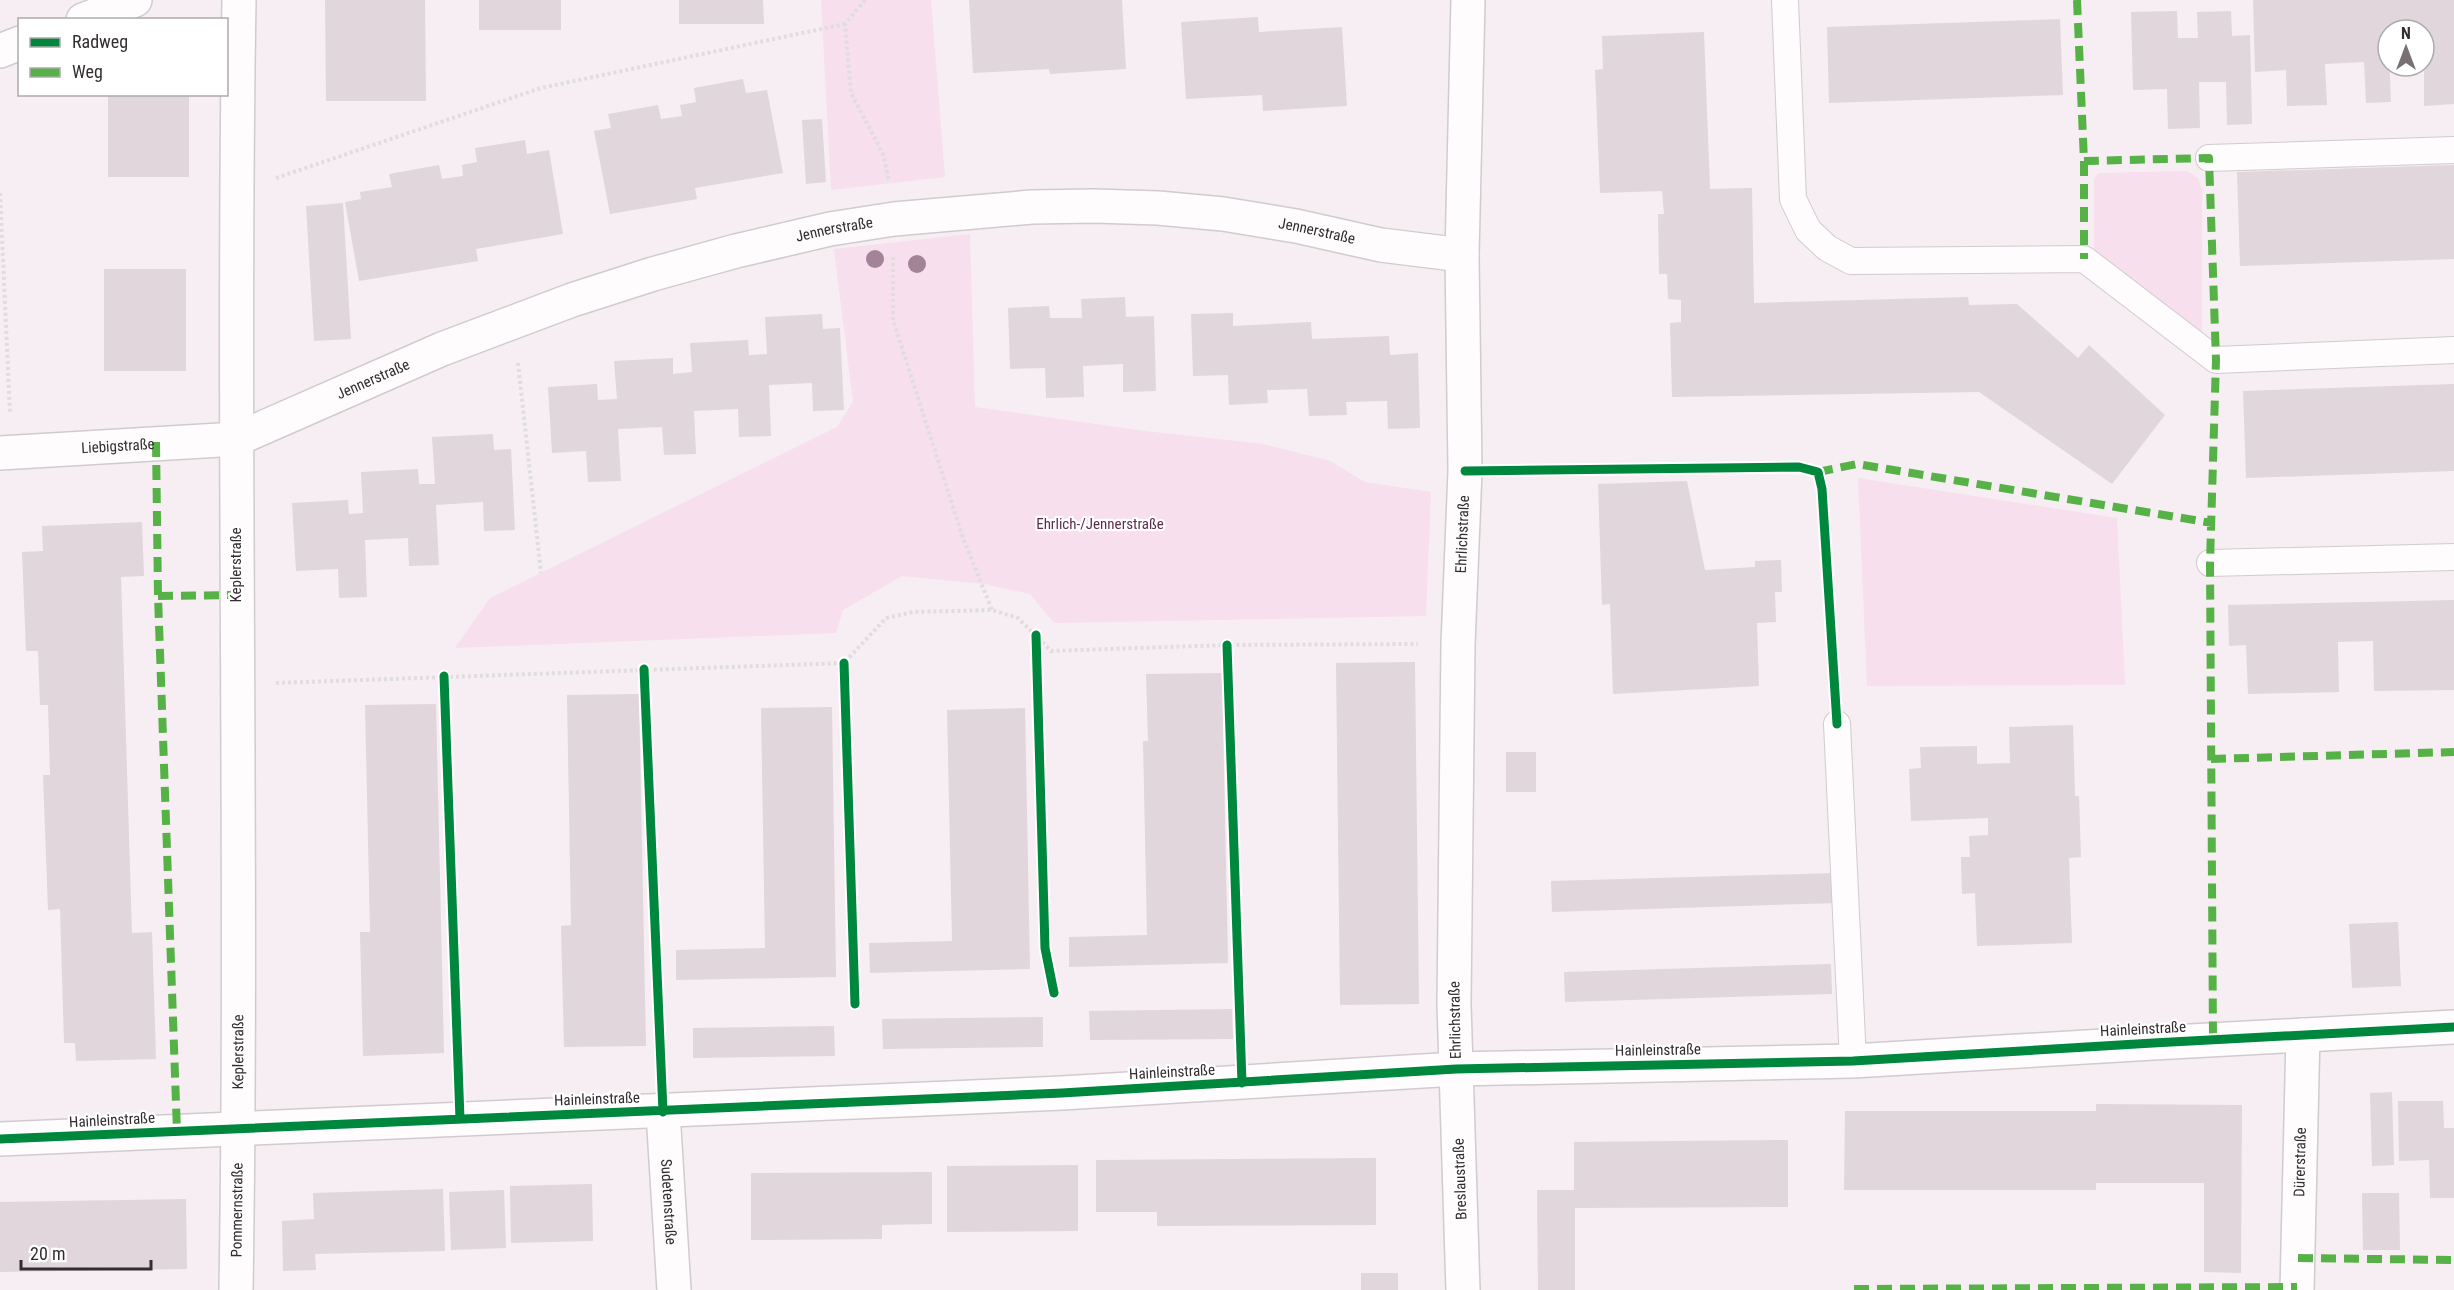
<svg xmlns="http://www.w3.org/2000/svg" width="2454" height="1290" font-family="'Roboto Condensed',sans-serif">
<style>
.green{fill:#f7dfed}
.building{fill:#e0d6dc}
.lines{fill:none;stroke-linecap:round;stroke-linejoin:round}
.lane-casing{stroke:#d1cbce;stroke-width:28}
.street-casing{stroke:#d1cbce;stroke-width:36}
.path{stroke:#dfddde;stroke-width:4;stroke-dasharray:3 3;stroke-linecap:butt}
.lane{stroke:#fefcfd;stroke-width:26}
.street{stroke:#fefcfd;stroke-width:33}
.quiet{stroke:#56b246;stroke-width:8;stroke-dasharray:15 8;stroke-linecap:butt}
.cycleway-casing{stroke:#fff;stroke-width:13}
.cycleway{stroke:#00873e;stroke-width:9}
.tree{fill:#a38398}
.labels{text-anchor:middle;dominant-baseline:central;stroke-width:4.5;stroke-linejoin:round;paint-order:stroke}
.street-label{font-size:15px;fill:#322d30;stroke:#fff}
.park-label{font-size:15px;fill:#5f2c4e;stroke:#fff}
</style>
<rect width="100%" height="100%" fill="#f6eef2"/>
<path class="green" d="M821,0H931L945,177L831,190Z
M2187,171L2198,178L2202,190V337L2094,253V179L2098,173Z
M970,234L975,407L1145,431L1263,444L1330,461L1365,482L1431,492L1426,616L1054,623L1030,594L984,584L902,576L843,610L836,633L455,648L490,598L837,427L853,402L834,249Z
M1858,478L2117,518L2125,685L1867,686Z"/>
<path class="building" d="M325,0H425L426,101H326Z
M479,0H561V30H479Z
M679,0H763L764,24H679Z
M969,0H1122L1126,69L1050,74L1049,69L973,73Z
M2253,0H2454V104L2424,106V30H2388L2391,102L2366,103L2364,62L2325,64L2327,105L2287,106L2286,70L2255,72Z
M2177,11L2178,38H2198L2197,12L2231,11L2232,36L2250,35L2252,124L2227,125L2226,82H2199L2200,128L2168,129L2167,89L2133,90L2131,12Z
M1258,17L1259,32L1342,27L1347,106L1263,111L1262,95L1186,99L1181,22Z
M2060,19L2063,95L1829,103L1827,27Z
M1704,32L1710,189L1752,188L1754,303L1968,297L1969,305L2017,304L2078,358L2089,345L2165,415L2112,484L1979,392L1672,397L1670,323L1681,322V300L1668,299L1667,274H1659L1658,214H1664L1662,191L1600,193L1595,70L1603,69L1602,36Z
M743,79L746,93L767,90L783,173L695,188L697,199L610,214L594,131L611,128L608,114L658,105L661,119L682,116L680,105L696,102L694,88Z
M108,94H189V177H108Z
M822,119L826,182L806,184L802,120Z
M525,140L527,154L549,150L563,234L476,249L478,261L359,281L345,202L361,199L360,192L392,187L389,174L439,165L442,179L463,176L462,165L477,162L475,148Z
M2454,165V259L2240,266L2237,172Z
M343,203L351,339L314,341L306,206Z
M104,269H186V371H104Z
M1125,297L1126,317L1154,316L1156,391L1123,392V364L1083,366L1084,397L1046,398L1045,368L1010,369L1008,308L1049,306L1050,318H1082L1081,299Z
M1233,313V326L1311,322L1312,339L1389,336L1390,355L1418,353L1420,428L1388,429L1387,401L1346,402L1347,415L1309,416L1307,389L1267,390L1268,403L1229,405L1228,375L1193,376L1191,314Z
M822,314L823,329L840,328L844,410L813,411L812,383L769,385L771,436L739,437L738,409L694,411L696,454L664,455L662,427L618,429L621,481L588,482L586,451L552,453L548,387L597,384L598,400L617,399L614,361L673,358V374L692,372L690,343L748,340L749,355L767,354L765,317Z
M2454,384V471L2246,478L2243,391Z
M493,434L494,450L511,449L515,530L484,531L483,502L436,505L439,565L409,566L408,538L365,540L367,597L339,598L338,569L296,571L292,503L348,500L349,514L363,513L361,472L418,469L419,484H435L432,437Z
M1687,481L1705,570L1755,567V561L1781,560L1782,592H1775L1776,622L1757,623L1759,686L1613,694L1610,604L1602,605L1598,484Z
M142,522L144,576L121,577L132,933L152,932L156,1059L76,1061L75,1043H64L60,909L48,910L43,775H50L48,705H40L38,651H26L22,552L43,551L42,526Z
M2454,600V690L2374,691L2373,641L2338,642L2339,692L2248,694L2246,645L2229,646L2228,605Z
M1415,662L1419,1004L1340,1005L1336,663Z
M1222,673L1228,963L1069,967V937L1147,935L1143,741H1148L1146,674Z
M639,694L646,1046L564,1047L561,926L571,925L567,695Z
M436,704L444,1053L363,1056L360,932H370L365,705Z
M832,707L836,977L676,980V950L765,948L761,708Z
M1025,708L1030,969L870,973L869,943L952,941L947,710Z
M2073,725L2075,796H2079L2081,857L2069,858L2072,943L1977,946L1975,893L1962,894L1961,857H1970L1969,836L1988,835V818L1911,821L1909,769L1921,768L1920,747L1977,746V764L2010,763L2009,727Z
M1506,752H1536V792H1506Z
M1836,873L1837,903L1552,912L1551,881Z
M2398,922L2401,986L2352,988L2349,924Z
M1831,964L1832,994L1565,1002L1564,972Z
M1232,1009L1233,1039L1090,1040L1089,1011Z
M1043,1017V1047L883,1049L882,1019Z
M834,1026L835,1056L693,1058V1028Z
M2392,1092L2394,1165L2372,1166L2370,1093Z
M2398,1101H2443L2444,1128H2454V1198H2430L2429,1160L2399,1161Z
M2096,1104L2242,1105L2241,1273L2204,1272V1183H2096V1190H1844L1845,1111H2096Z
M1788,1140V1207L1575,1208V1290H1538L1537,1190H1574V1142Z
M1376,1158V1225L1157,1226V1212H1096V1160Z
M1078,1165V1231L947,1232V1166Z
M932,1172V1224L882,1225V1239L751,1240V1173Z
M592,1184L593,1241L511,1243L510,1186Z
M443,1189L445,1251L315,1254L316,1270L283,1271L282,1221L314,1219L313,1193Z
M504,1190L506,1248L451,1250L449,1192Z
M2362,1193H2399L2400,1250H2363Z
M186,1199L187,1269L0,1272V1202Z
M1361,1273H1398V1290H1361Z"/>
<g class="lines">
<defs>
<path id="lane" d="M1785,0L1793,199L1808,230L1827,248L1851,261L2084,259L2216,360L2454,350
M2209,158L2454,150
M2210,563L2454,557
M1837,724L1853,1061"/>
<g id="street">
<path d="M83,20L135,0"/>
<path d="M0,51L20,43"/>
<path id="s1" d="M0,453L237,439L442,349L572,300L653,274L736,251L830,229L894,219L1032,207L1094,206L1158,208L1223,214L1296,226L1381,245L1462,255"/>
<path id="s2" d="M663,1112L674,1290"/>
<path d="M0,1139L1062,1093L1456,1069L1853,1061L2153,1043L2454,1027"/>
<path id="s3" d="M236,1290C243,860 232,430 239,0"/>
<path id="s4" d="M1463,1290L1454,1004L1458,644L1465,471L1462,255L1468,0"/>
<path id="s5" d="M2297,1290L2303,1035"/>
</g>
</defs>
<use href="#lane" class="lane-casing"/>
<use href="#street" class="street-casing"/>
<path class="path" d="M865,0L845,24L851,93L883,154L889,181
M276,178L541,88L845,24
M0,193L10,413
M893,257V320L963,538L992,610
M518,363L541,573
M276,683L844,663L886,618L913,612L992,610L1018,618L1051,651L1227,645L1418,644"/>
<use href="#lane" class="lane"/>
<use href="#street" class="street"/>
<path class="quiet" d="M2077,0L2084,161L2209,158L2216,360L2210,563L2213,1040
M2084,161V259
M156,442L158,596L177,1132
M1818,472L1857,464L2212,523
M158,596L235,595
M2211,759L2454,752
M2298,1258L2454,1260
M1854,1289L2297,1287"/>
<defs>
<path id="cycleway" d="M1465,471L1799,467L1818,472L1822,489L1837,724
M1036,635L1045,948L1054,993
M1227,645L1242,1083
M844,663L855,1004
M644,669L663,1112
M444,676L460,1119
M0,1139L1062,1093L1456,1069L1853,1061L2153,1043L2454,1027"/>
</defs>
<use href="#cycleway" class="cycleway-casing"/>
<use href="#cycleway" class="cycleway"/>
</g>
<g class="tree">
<circle cx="875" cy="259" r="9"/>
<circle cx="917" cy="264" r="9"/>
</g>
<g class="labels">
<g class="street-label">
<text stroke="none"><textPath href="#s1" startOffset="872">Jennerstraße</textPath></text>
<text stroke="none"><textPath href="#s1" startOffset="1358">Jennerstraße</textPath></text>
<text stroke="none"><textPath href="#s1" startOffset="386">Jennerstraße</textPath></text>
<text stroke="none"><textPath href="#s1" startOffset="118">Liebigstraße</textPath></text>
<text stroke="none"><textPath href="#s4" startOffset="756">Ehrlichstraße</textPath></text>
<text transform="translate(236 565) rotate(-90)">Keplerstraße</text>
<text transform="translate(1455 1020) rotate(-91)">Ehrlichstraße</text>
<text transform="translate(2143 1029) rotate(-3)">Hainleinstraße</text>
<text transform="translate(1658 1050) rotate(-1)">Hainleinstraße</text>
<text stroke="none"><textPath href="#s3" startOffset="238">Keplerstraße</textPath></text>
<text transform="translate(1172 1072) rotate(-3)">Hainleinstraße</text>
<text transform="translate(597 1099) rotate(-2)">Hainleinstraße</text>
<text transform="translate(112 1120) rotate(-3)">Hainleinstraße</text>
<text stroke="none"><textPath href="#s5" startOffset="128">Dürerstraße</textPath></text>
<text transform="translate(1460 1179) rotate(-92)">Breslaustraße</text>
<text stroke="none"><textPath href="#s2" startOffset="90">Sudetenstraße</textPath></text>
<text stroke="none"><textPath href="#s3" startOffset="80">Pommernstraße</textPath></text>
</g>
<g class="park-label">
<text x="1100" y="524">Ehrlich-/Jennerstraße</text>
</g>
</g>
<rect x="18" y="18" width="210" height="78" fill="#ffffff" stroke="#adabac" stroke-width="1.5"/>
<rect x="30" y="38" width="30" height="9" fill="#00873e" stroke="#adabac" stroke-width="1.5"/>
<text x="72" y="48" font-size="18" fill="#322d30">Radweg</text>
<rect x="30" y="68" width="30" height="9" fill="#56b246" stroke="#adabac" stroke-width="1.5"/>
<text x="72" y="78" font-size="18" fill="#322d30">Weg</text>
<g transform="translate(2406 48)"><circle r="28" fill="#ffffff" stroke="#adabac" stroke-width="1.5"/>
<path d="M0-4.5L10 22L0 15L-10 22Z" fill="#777174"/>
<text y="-9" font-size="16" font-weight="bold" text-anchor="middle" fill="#322d30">N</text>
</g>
<path d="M21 1260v9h130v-9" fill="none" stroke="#322d30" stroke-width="3"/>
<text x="30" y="1260" font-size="18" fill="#322d30" stroke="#ffffff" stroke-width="4.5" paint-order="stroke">20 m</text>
</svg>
